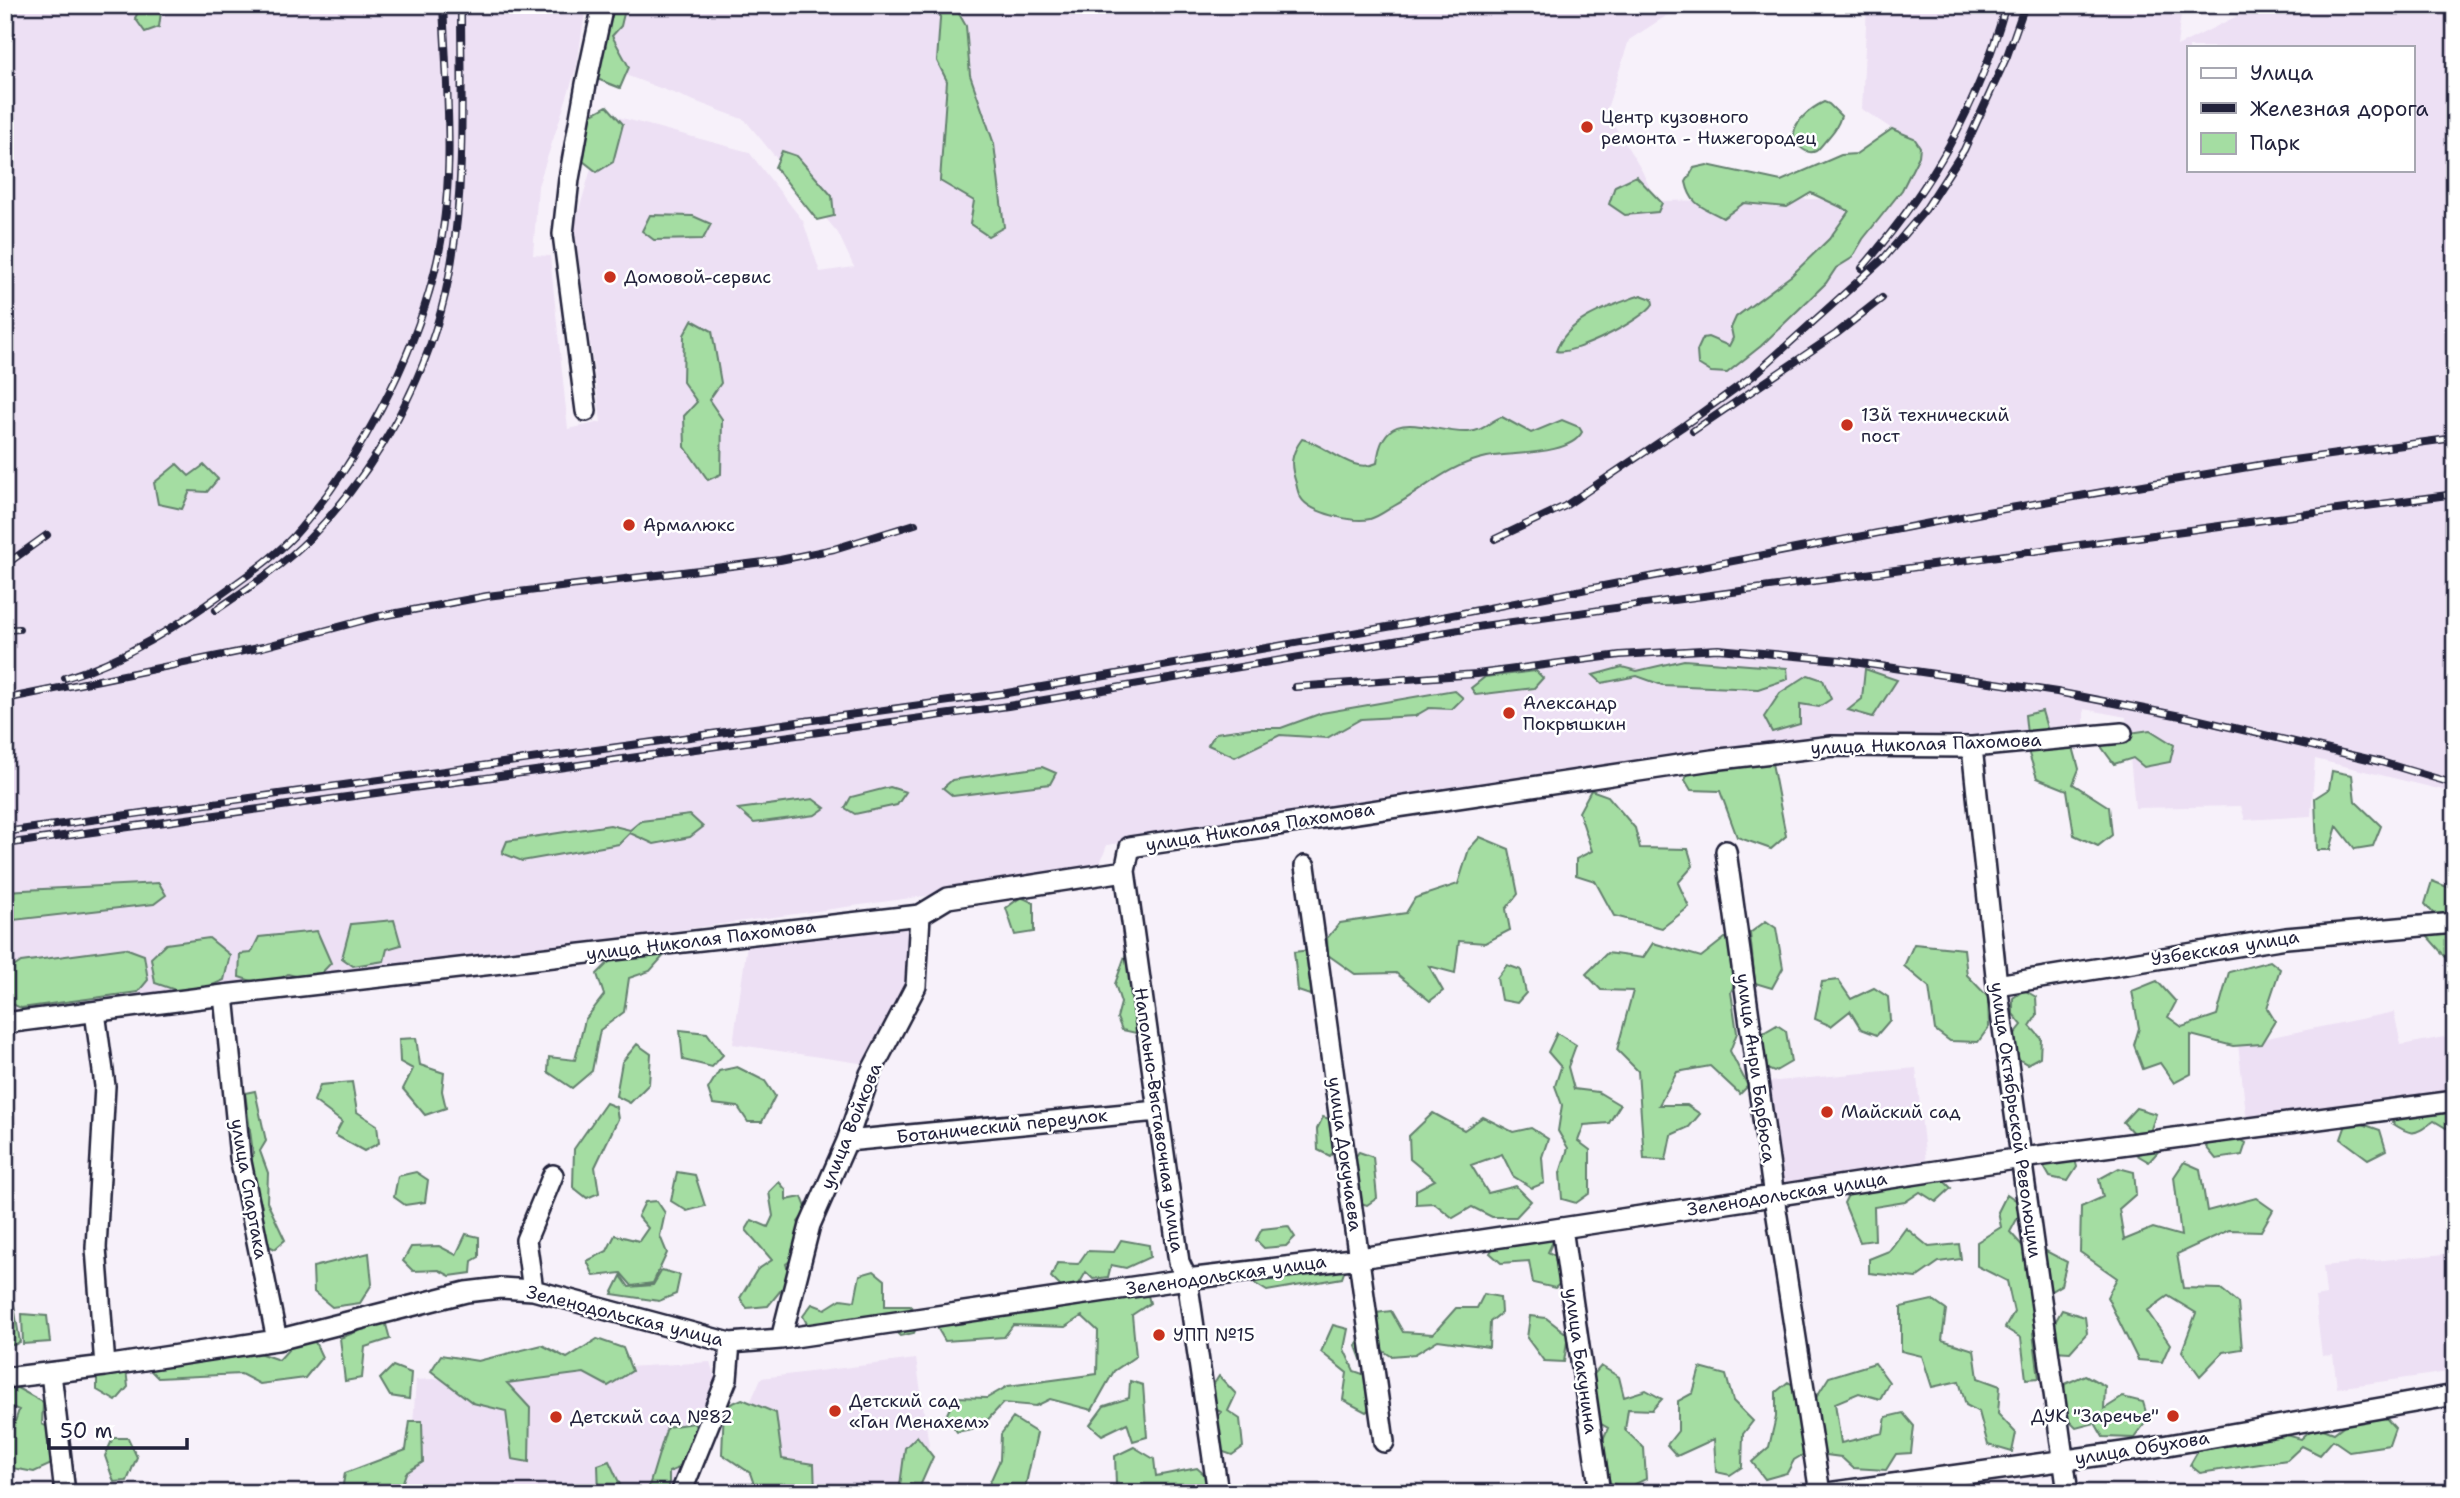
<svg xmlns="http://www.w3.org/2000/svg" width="2460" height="1498" font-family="'Shantell Sans',sans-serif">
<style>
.built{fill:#ede0f4;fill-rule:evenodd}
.green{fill:#a4dda2;stroke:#63806e;stroke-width:2}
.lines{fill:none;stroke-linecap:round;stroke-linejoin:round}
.minor-casing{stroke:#22223b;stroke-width:24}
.minor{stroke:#fff;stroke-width:19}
.tram{stroke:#22223b;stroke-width:2}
.rail-casing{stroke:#22223b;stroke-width:8}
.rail{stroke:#fff;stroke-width:5;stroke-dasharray:16;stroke-linecap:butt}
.poi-dot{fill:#c8321e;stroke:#fff;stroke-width:2.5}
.labels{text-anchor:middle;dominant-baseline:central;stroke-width:5;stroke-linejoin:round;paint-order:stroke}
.poi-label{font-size:18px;fill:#22223b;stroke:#fff;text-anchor:start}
.street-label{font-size:18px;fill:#22223b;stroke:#fff}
</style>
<rect width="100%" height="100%" fill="#f7f1fa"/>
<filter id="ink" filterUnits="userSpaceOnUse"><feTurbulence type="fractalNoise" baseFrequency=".0143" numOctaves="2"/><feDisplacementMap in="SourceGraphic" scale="14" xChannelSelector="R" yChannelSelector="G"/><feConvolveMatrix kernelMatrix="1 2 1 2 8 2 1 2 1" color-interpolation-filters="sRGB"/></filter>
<g filter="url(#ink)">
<path class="built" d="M5,5H586L577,66L538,186L533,255L550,256L568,429L601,422L574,227L607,114L749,152L803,221L820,272L854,267L838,233L745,120L604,67L614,5H1683L1629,40L1606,112L1641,169L1656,201L1887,198L1904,137L1862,109L1867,5H2182L2177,46L2259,5H2455V793L2315,759L2311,816L2245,820L2241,806L2135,808L2126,717L2084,709V727L1898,741L1475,790L1107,845L1097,872L551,948L5,1013ZM2189,47H2413V170H2189Z
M913,924V975L866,1064L733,1044L747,944Z
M2394,1012L2401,1045L2455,1035V1094L2247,1122L2238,1044Z
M1916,1068L1926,1163L1778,1183L1766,1082Z
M2455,1253V1371L2337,1388L2333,1355L2322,1356L2315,1297L2326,1295L2323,1266Z
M916,1359L929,1445L909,1493H801L730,1449L761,1378Z
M710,1362L715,1378L668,1493H373L411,1454L416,1380Z"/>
<path class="green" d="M142,5H173L161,12L159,27L145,32L135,18Z
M605,5H626L621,26L612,36L629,67L620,88L592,77Z
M941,5H954L966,26L970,75L994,144L1004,227L988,236L970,224L974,201L940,181L947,81L937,61Z
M1824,102L1829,104L1841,116C1838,126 1834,131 1827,139C1824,142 1820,148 1816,151C1806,156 1793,143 1794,133C1795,120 1813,107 1824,102Z
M607,106L623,124L613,162L597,172L583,161L591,115Z
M1892,129L1914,138L1920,147L1919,156L1902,190L1863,239L1852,258L1836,268L1826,283L1761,346L1727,373L1711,372L1698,364L1697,351L1703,338L1708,337L1729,346L1733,338L1731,328L1736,317L1792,275L1829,239L1849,211L1811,193L1787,207L1744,203L1723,218C1703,207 1691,206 1686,182L1694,168L1707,165L1781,181L1841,155L1856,154Z
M782,151L797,156L832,196L834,216L817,220L775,167Z
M1636,176L1662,203L1658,212L1625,215L1609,204L1615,186Z
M650,215L693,216L711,224L703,239L654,240L642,231Z
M1641,295L1652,299L1653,304C1644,319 1573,356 1556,351C1568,318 1611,306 1641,295Z
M692,320L712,331L721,383L709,400L722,419L721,474L708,480L685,447L684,416L697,402L683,382L684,335Z
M1502,417L1531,433L1562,420L1579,427L1582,432C1570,456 1511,452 1487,457C1448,465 1426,488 1394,506C1387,510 1378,517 1370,519C1354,523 1310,513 1301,498C1298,494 1297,488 1296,483C1290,465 1290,455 1302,439C1326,444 1352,475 1377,463C1383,401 1430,434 1468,432C1486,431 1488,421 1502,417Z
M177,464L189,476L204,465L218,479L207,492L190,491L182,509L158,504L154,483Z
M1684,660L1787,668L1788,679L1758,689L1662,685L1637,676L1602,683L1593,675L1622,667L1637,671Z
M1865,669L1897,680L1873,717L1848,710L1862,699Z
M1536,671L1543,678L1534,688L1476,695L1471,688L1485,677Z
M1808,675L1823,680L1831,699L1819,707L1800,704V724L1772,732L1764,717L1780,693Z
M1454,690L1463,698L1452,709L1429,708L1415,716L1361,719L1327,738L1280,735L1235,757L1208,745L1216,733L1251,728H1281L1322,713Z
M2042,711L2049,735L2072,743L2079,769L2073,784L2109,807L2112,835L2098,846L2074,835L2067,790L2037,778L2029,754L2025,715Z
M2150,730L2174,745L2170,762L2144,767L2133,758L2114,764L2100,745L2116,735Z
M1759,759L1772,763L1786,836L1771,849L1737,837L1720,791L1691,790L1685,780L1689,771Z
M1042,767L1056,773L1050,784L953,796L943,788L952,780Z
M2332,771L2352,775L2355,801L2381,826L2373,846L2355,849L2337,826L2330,850H2317L2315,798L2329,789Z
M890,787L906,792L897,805L855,814L845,808L851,797Z
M1591,790L1608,796L1635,828L1640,848L1688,849L1693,866L1678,883L1689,907L1662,928L1614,916L1595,881L1576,875V859L1592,851L1579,812Z
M813,799L825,808L815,815L754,823L738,809Z
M690,815L703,827L690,837L654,844L630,833L619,844L522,861L502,853L507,841L610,825L630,830L641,821Z
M1480,837L1509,849L1518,894L1506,909L1510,930L1485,943L1459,941L1455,973L1429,966L1443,991L1430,1001L1396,973L1355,974L1328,955L1327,938L1340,923L1406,913L1415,898L1458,884L1469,849Z
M2432,881L2455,890V910L2450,931L2455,933V960L2451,963L2427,936L2433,913L2425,904Z
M159,883L166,895L154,904L5,921V891Z
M1021,897L1034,903V932L1015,935L1006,908Z
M394,920L401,945L387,949L384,961L353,966L342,958L351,924Z
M1766,921L1776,928L1783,968L1772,988L1755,983L1750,933Z
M317,931L331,963L314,981L288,974L268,986L239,977L240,954L251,953L259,937Z
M209,938L230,955L224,980L190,995L155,983L151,958L166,944Z
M1725,938L1735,939L1741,970L1731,992L1737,1033L1730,1051L1748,1086L1740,1094L1710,1066L1677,1072L1659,1105H1687L1700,1114L1689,1127L1671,1135L1666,1160L1644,1159L1638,1071L1617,1050L1633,991L1601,990L1586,974L1607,953L1643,958L1653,943L1701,957Z
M1914,944L1964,949L1967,975L1988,997L1989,1027L1978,1042L1950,1041L1935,1030L1929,987L1904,966Z
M625,946L667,952L650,971L629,978L624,1012L600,1030L592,1071L572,1088L548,1072L549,1057L575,1060L585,1020L604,995L597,974Z
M125,948L144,955L148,980L138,992L21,1008L5,1001V973L21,962Z
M1319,949L1324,974L1310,995L1298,991L1294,952Z
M1125,956L1136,965L1145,1025L1136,1033L1122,1030L1117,1018L1121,1003L1115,984Z
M2270,961L2280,969L2267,1008L2275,1021L2261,1044L2233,1046L2191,1035V1074L2174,1083L2160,1063L2143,1069L2134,1045L2139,1028L2132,991L2157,981L2176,1002L2168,1017L2182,1027L2217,1015L2229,972Z
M1507,965L1521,970L1526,993L1517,1003L1501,1000L1497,978Z
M1838,980L1851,999L1874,988L1888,997L1890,1020L1877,1035L1861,1029L1850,1011L1831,1026L1815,1019L1822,982Z
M2024,990L2036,997L2037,1015L2030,1026L2041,1038L2040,1057L2027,1064L2015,1057L2014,1035L2022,1025L2013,1014V998Z
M1777,1025L1786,1031L1791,1062L1774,1072L1760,1066L1758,1036Z
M680,1030L707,1033L723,1055L712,1067L683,1060Z
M1557,1033L1576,1045L1568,1067L1574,1089L1598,1092L1620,1105L1609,1123L1584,1125L1578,1141L1590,1150V1193L1576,1203L1562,1199L1560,1173L1568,1148L1558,1131L1562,1105L1555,1086L1561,1067L1548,1052Z
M416,1038L420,1065L444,1073L442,1091L446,1108L425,1115L403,1089L413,1069L400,1062L399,1039Z
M637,1044L651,1054L649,1084L630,1103L616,1096L622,1062Z
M737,1067L765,1081L775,1096L762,1122H748L738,1107L713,1104L708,1089L719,1071Z
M352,1082L357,1112L377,1125L379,1143L364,1151L335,1135L342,1122L314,1101L320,1085Z
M255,1091L266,1141L260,1151L268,1173L267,1202L285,1240L275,1249L263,1243L262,1205L249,1175L253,1153L245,1093Z
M2455,1102V1127L2446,1128L2434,1121C2414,1135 2413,1137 2392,1123L2403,1107Z
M606,1103L616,1107L618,1119L595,1167L599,1193L587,1198L573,1187L574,1149Z
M2136,1108L2156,1114L2150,1132L2163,1146L2149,1162L2129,1150L2135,1135L2123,1122Z
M1433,1113L1464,1130L1483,1117L1513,1132L1531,1128L1548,1139L1542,1157L1544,1183L1532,1188L1513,1176L1502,1154L1471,1165L1488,1193L1516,1186L1531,1201L1516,1217H1492L1472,1207L1453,1218L1434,1203L1416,1204V1190L1435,1180L1410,1159L1409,1136Z
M1323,1117L1336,1121L1339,1146L1330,1156L1318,1150L1317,1129Z
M2348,1119L2380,1130L2386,1150L2368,1159L2341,1139Z
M2231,1134L2246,1143L2242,1155L2216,1159L2206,1147L2213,1135Z
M2072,1148L2077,1167L2068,1181L2050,1177L2043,1165L2051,1150Z
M1359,1152L1373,1157L1377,1198L1367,1205L1354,1201L1350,1164Z
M2184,1162L2200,1169L2207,1211L2256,1198L2273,1210L2261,1231L2229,1230L2177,1254L2183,1288L2221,1289L2238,1303L2242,1349L2223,1352L2200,1376L2182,1351L2196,1313L2168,1296L2147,1311L2170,1344L2162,1362L2138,1360L2107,1297L2117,1278L2080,1252L2081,1207L2103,1197L2099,1179L2119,1168L2134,1172L2136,1194L2119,1209L2124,1240L2153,1228L2181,1236L2174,1177Z
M416,1172L428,1180L425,1202L405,1205L394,1197L398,1176Z
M677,1172L695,1175L705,1206L687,1211L671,1201Z
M1938,1175L1951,1188L1936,1202L1920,1192L1905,1202L1874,1207L1875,1240L1860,1242L1844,1203L1851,1189L1908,1178L1920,1183Z
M779,1182L786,1190V1200L802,1197L807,1210L798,1222L804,1234L797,1256L786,1264L790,1279L768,1306L747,1308L740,1298L757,1270L772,1260L746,1230L752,1220L768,1227L773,1216L769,1192Z
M2007,1194L2024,1206L2010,1232L2027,1251H2046L2067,1262L2061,1285L2038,1299L2041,1320L2033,1333L2039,1378L2026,1379L2021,1338L2005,1328L2014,1312L2007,1281L1977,1266V1242L2001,1227L1998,1212Z
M657,1201L665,1213L660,1236L667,1253L653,1283L632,1286L621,1273L594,1276L587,1261L607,1251L615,1235L639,1241L648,1228L638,1216L645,1202Z
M1288,1226L1295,1237L1286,1246L1264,1248L1256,1240L1262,1229Z
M1906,1228L1929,1247L1959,1244L1961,1259L1939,1262L1916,1278L1869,1273V1259L1889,1251Z
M466,1234L479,1237V1257L472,1261L471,1273L450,1276L439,1270L413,1271L403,1261L411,1247L439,1246L456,1255Z
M1543,1234L1554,1239L1548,1252L1563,1260L1566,1278L1555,1288L1533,1283L1529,1261L1501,1263L1490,1253L1496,1243Z
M1121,1240L1149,1245L1150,1257L1126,1268L1111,1265L1108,1277L1093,1279L1086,1272L1079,1284L1061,1287L1051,1277L1057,1263L1078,1264L1087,1251L1114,1252Z
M369,1253L372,1284L360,1303L332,1307L314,1292L313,1267Z
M1347,1264L1342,1278L1267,1291L1254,1283L1259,1274Z
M662,1270L680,1275L676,1294L659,1301L612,1294L621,1276L629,1287L653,1285Z
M874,1271L885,1280V1306H910L921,1316L914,1333L900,1336L885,1322L807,1324L803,1316L812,1304L825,1309L841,1299L855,1301L860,1275Z
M1147,1292L1150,1303L1132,1315L1136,1356L1114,1371L1092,1410L1050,1399L1036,1406L1003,1403L981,1427L957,1432L946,1416L955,1397L987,1398L1008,1386L1097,1374L1098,1331L1082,1316L1065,1327L1013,1325L1004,1337L945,1341L935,1324Z
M1484,1294L1500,1297L1501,1313L1490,1322L1489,1347L1438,1340L1415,1354L1391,1356L1380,1349L1361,1359L1356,1346L1376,1313L1391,1311L1403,1332L1433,1334L1456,1308H1477Z
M5,1299L14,1306L20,1342L14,1345L5,1344Z
M1932,1300L1946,1310L1942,1340L1974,1350L1978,1378L2000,1386L1998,1414L2016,1433L2012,1452L1988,1445L1979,1412L1966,1405L1959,1381L1932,1387L1922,1356L1901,1351V1307Z
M2062,1310L2085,1317L2087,1333L2070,1352L2053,1351L2050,1331Z
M22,1314L47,1316L50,1342L23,1344Z
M1530,1316L1546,1318L1568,1335L1564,1362L1544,1361L1527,1338Z
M385,1321L390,1339L365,1347L362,1378L345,1381L340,1338Z
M1333,1325L1348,1329L1344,1349L1354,1371L1380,1380L1382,1398L1366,1412L1343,1400L1347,1373L1321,1352Z
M597,1339L623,1348L632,1371L608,1386L584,1373L507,1383L530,1408L529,1462L512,1459L506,1411L473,1403L431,1371L441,1355L478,1361L542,1345L567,1358Z
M297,1340L315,1342L322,1357L305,1378L260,1384L241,1374L158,1378L149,1369L250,1350L279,1360Z
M1875,1363L1889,1382L1880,1399L1859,1393L1835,1403L1841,1443L1883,1433L1886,1417L1903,1413L1914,1426L1911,1453L1896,1454L1886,1470L1853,1468L1841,1457L1819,1454L1812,1404L1829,1377Z
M110,1366L126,1369L128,1387L116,1401L97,1390V1377Z
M393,1366L411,1373L409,1399L390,1396L380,1379Z
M1601,1366L1619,1377L1624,1397L1646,1390L1662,1399L1652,1410L1628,1409L1625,1430L1644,1448L1646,1479L1627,1488L1610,1483L1602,1442L1608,1428L1596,1421L1589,1380Z
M1700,1368L1726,1375L1733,1401L1753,1421L1743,1434L1742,1467L1730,1475L1716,1472L1714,1439L1677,1456L1667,1445L1678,1431V1401L1693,1393Z
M2085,1375L2105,1386L2104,1409L2123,1397L2143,1402L2148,1419L2134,1438L2103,1437L2095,1423L2076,1428L2059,1411L2065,1384Z
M1219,1376L1236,1394L1228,1411L1240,1419L1243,1447L1232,1455L1218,1450L1214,1424L1221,1412L1209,1406L1208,1393Z
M1130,1381L1143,1385L1147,1437L1133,1441L1127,1423L1102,1435L1090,1425L1104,1406L1129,1398Z
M1788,1382L1801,1390L1809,1451L1794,1460L1787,1473L1765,1479L1752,1462L1769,1447L1776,1417V1392Z
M8,1383L43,1402L42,1424L51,1429L56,1462L34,1472L12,1468L9,1439L19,1410L10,1406L5,1409V1384Z
M742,1399L776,1413L782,1459L814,1464L815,1493H757L750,1473L722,1454L724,1407Z
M1013,1418L1037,1433L1024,1493H985L1000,1460L1001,1434Z
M2386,1418L2395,1428L2389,1445L2349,1451L2333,1440L2320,1455L2302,1446L2287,1460L2200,1473L2190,1465L2198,1451L2283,1434L2301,1439L2315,1426L2334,1433L2347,1423Z
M410,1421H422L423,1462L406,1473L399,1493L342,1490L345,1473L406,1450Z
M694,1423L702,1440L691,1463L669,1472V1493H647L667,1427Z
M917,1436L933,1457L917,1493H899L905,1448Z
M113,1438H128L137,1457L127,1481L114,1482L105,1456Z
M1134,1447L1154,1459L1156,1476L1197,1468L1212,1481L1207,1493H1125L1116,1485L1115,1456Z
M609,1461L624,1493H599L598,1465Z"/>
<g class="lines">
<defs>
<path id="minor" d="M586,411L563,234L569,179L586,84L603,5
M1972,747L1997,985L2068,1493
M1726,851L1774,1197L1820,1493
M1305,866L1384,1442
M1125,871L1179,1262L1187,1279L1218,1493
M1997,985L2286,938L2455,923
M224,995L240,1157L277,1340
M95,1012L105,1086L96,1248L105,1366
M5,1023L224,995L920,915L948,898L1125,871L1130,847L1712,760L1832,746L1972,747L2122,733
M847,1141L1157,1111
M1562,1228L1600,1493
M533,1290L526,1240L553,1175
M781,1339L810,1225L847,1141L870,1074L916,986L920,915
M51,1373L65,1493
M5,1378L105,1366L277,1340L466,1292L500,1288L533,1290L730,1343L781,1339L1187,1279L1360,1258L1562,1228L2022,1158L2455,1101
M681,1493L727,1379L730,1343
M1828,1493L2145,1449L2455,1395"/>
</defs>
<use href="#minor" class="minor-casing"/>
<use href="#minor" class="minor"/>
<path class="tram" d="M1926,1493H1934"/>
<defs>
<path id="rail" d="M1862,268C1933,185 1976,111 2006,5
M1693,431L1836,334L1882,298
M1495,539L1565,506L1682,427L1754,375L1884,258L1925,210L1964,150L2007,56L2025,5
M5,565L47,535
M216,610C248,588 281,567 309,539C378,469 431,372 449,276C466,187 461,95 461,5
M5,630L19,629
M65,678C125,660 177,626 227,590C252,572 280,553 300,529C360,458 411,364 434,274C457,187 447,94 443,5
M1295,687L1477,674L1620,655L1718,649L1840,660L2057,692L2191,718L2381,762L2455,784
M5,699L263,647L376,617L487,596L780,560L834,549L915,524
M5,832L1007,693L1416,622L1987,512L2271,463L2455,438
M5,844L1008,706L1483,626L2455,494"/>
</defs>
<use href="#rail" class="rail-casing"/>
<use href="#rail" class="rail"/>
</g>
</g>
<g class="poi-dot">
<circle cx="1587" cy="127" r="7"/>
<circle cx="610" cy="277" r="7"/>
<circle cx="1847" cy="425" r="7"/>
<circle cx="629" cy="525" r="7"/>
<circle cx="1509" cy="713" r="7"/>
<circle cx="1827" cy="1112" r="7"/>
<circle cx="1159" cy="1335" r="7"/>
<circle cx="835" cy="1411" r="7"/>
<circle cx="2173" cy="1416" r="7"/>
<circle cx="556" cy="1417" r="7"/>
</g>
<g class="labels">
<g class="poi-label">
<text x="1601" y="117">Центр кузовного<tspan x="1601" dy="21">ремонта - Нижегородец</tspan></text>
<text x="624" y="277">Домовой-сервис</text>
<text x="1861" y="415">13й технический<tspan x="1861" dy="21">пост</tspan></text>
<text x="643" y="525">Армалюкс</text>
<text x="1523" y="703">Александр<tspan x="1523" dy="21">Покрышкин</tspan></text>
<text x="1841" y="1112">Майский сад</text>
<text x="1173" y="1335">УПП №15</text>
<text x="849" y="1401">Детский сад<tspan x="849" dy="21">«Ган Менахем»</tspan></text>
<text x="2159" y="1416" text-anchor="end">ДУК "Заречье"</text>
<text x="570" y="1417">Детский сад №82</text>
</g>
<g class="street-label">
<text transform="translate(1926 744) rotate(-2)">улица Николая Пахомова</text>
<text transform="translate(1260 827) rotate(-9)">улица Николая Пахомова</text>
<text transform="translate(701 940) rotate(-7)">улица Николая Пахомова</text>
<text transform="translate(2225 948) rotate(-9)">Узбекская улица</text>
<text transform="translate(1756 1068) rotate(82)">улица Анри Барбюса</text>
<text transform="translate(1159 1120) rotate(82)">Напольно-Выставочная улица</text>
<text transform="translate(2016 1120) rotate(82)">улица Октябрьской Революции</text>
<text transform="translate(851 1126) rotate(-68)">улица Войкова</text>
<text transform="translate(1002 1126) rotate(-6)">Ботанический переулок</text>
<text transform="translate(1345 1154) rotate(82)">улица Докучаева</text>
<text transform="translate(249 1189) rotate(80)">улица Спартака</text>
<text transform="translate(1787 1194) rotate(-9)">Зеленодольская улица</text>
<text transform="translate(1226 1275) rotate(-8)">Зеленодольская улица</text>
<text transform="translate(625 1316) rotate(14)">Зеленодольская улица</text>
<text transform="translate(1581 1361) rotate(82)">улица Бакунина</text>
<text transform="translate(2142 1448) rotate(-9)">улица Обухова</text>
</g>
</g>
<rect width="2460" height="1498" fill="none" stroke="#fff" stroke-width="28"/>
<rect x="14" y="14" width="2432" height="1470" fill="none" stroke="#22223b" stroke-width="2.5" filter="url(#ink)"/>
<rect x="2187" y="46" width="228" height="126" fill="#ffffff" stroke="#a7a7b1" stroke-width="2"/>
<rect x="2201" y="68" width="35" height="10" fill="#ffffff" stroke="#a7a7b1" stroke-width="2"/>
<text x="2250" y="80" font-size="21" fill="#22223b">Улица</text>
<rect x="2201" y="103" width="35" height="10" fill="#22223b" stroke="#a7a7b1" stroke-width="2"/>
<text x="2250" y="116" font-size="21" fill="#22223b">Железная дорога</text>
<rect x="2201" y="133" width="35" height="21" fill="#a4dda2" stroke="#a7a7b1" stroke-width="2"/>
<text x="2250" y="150" font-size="21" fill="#22223b">Парк</text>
<path d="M49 1438v10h138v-10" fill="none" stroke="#22223b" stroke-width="3.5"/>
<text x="60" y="1438" font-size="21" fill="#22223b" stroke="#ffffff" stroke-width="5" paint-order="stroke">50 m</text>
</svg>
